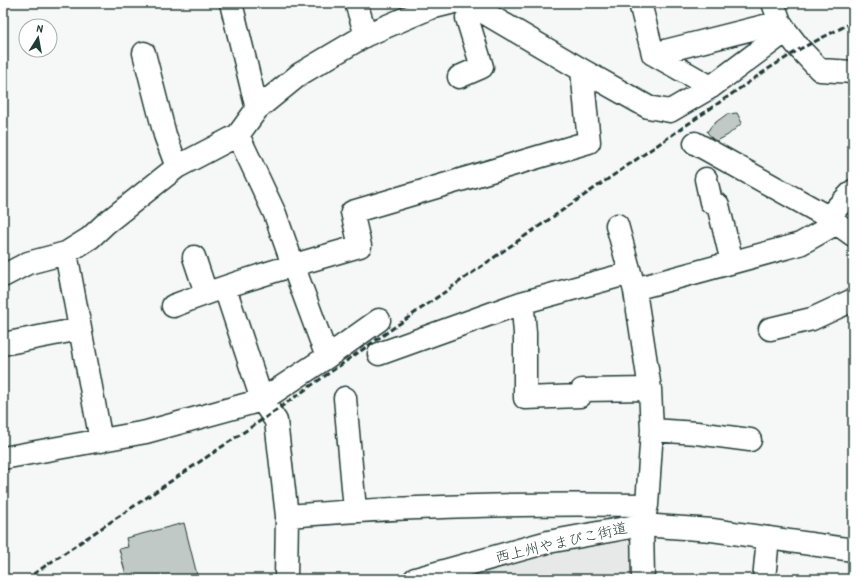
<svg xmlns="http://www.w3.org/2000/svg" width="856" height="582" font-family="'Patrick Hand','Klee One',sans-serif">
<style>
.built{fill:#e6e9e8}
.building{fill:#c0c9c6;stroke:#1f3d34}
.lines{fill:none;stroke-linecap:round;stroke-linejoin:round}
.minor-casing{stroke:#1f3d34;stroke-width:25}
.highway-casing{stroke:#1f3d34;stroke-width:25}
.minor{stroke:#fff;stroke-width:22}
.highway{stroke:#fff;stroke-width:22}
.rail{stroke:#1f3d34;stroke-width:3;stroke-dasharray:6 3;stroke-linecap:butt}
.labels{text-anchor:middle;dominant-baseline:central;stroke-width:4;stroke-linejoin:round;paint-order:stroke}
.street-label{font-size:15px;fill:#1f3d34;stroke:#fff}
</style>
<rect width="100%" height="100%" fill="#f6f7f7"/>
<filter id="ink" filterUnits="userSpaceOnUse"><feTurbulence type="fractalNoise" baseFrequency=".025" numOctaves="2"/><feDisplacementMap in="SourceGraphic" scale="8" xChannelSelector="R" yChannelSelector="G"/><feConvolveMatrix kernelMatrix="1 2 1 2 8 2 1 2 1" color-interpolation-filters="sRGB"/></filter>
<g filter="url(#ink)">
<path class="built" d="M637,540L633,579H444L551,551Z"/>
<path class="building" d="M737,113L742,123L728,135L715,142L707,132L712,125L727,114Z
M184,523L198,579H127L119,549L128,547L126,538Z"/>
<g class="lines">
<defs>
<path id="minor" d="M231,3L257,109
M356,3L366,35
M462,3L473,6L582,70L648,107L670,111L711,87L786,31L780,22L773,3
M640,3L653,54L711,87
M786,31L800,49L820,70L853,72
M144,53L165,135L177,167
M653,54L780,22
M459,77L482,67L467,18L476,3
M238,135L275,214L293,265L327,357
M695,143L828,217L853,235
M706,179L711,202L718,205L732,262
M828,217L853,191
M617,225L635,291L650,389L652,430L647,505L642,525L643,579
M66,253L101,441
M194,257L206,293
M3,276L28,263L66,253L90,238L105,224L177,167L238,135L257,109L300,74L366,35L430,8L450,3
M225,288L262,400L327,357L379,320
M635,291L642,287L800,244L837,223
M521,303L523,309L525,333V398L580,396L582,390L650,389
M173,306C234,282 297,264 360,246L352,212L589,142L582,70
M770,329L812,319L853,300
M3,344L80,329
M379,354L521,303L630,273
M345,398L355,510
M652,430L697,433L750,440
M3,458L146,432L262,400L276,421L287,516L286,579
M287,516C406,506 527,503 647,505
M764,579L768,538"/>
<path id="highway" d="M415,579L548,542L642,525L712,530L853,550"/>
</defs>
<use href="#minor" class="minor-casing"/>
<use href="#highway" class="highway-casing"/>
<use href="#minor" class="minor"/>
<use href="#highway" class="highway"/>
<path class="rail" d="M26,579L272,413L509,247L768,69L800,49L853,22"/>
</g>
</g>
<g class="labels">
<g class="street-label">
<text transform="translate(561 542) rotate(-13)">西上州やまびこ街道</text>
</g>
</g>
<rect width="856" height="582" fill="none" stroke="#fff" stroke-width="16"/>
<rect x="8" y="8" width="840" height="566" fill="none" stroke="#1f3d34" stroke-width="1.5" filter="url(#ink)"/>
<g transform="translate(38 38) rotate(11)"><circle r="19" fill="#ffffff" stroke="#a5b1ae"/>
<path d="M0-3L7 15L0 10L-7 15Z" fill="#1f3d34"/>
<text y="-6" font-size="11" font-weight="bold" text-anchor="middle" fill="#1f3d34">N</text>
</g>
</svg>
